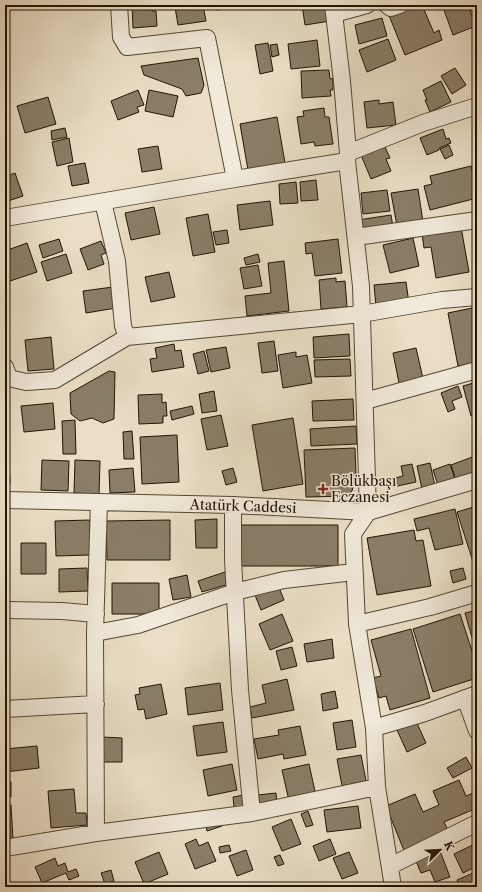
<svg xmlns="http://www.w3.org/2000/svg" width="482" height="892" font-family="'Libre Caslon Text',serif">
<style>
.building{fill:#8a7e69;stroke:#211404}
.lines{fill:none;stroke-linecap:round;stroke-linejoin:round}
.street-casing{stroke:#534734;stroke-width:18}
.street{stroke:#f1eada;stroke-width:16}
.poi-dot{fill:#8f2418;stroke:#f1eada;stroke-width:1.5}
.labels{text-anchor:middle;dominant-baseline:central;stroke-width:3;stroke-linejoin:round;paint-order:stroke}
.poi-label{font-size:14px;fill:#211404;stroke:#f1eada;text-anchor:start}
.street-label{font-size:14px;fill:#211404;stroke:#f1eada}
</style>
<rect width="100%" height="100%" fill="#eadfc6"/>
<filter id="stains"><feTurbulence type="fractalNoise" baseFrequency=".005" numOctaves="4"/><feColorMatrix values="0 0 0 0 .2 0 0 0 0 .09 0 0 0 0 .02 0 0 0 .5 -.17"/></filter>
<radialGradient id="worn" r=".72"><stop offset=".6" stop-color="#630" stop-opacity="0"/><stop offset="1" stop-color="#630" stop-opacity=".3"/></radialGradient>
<path class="building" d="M132,5H152V11H156L157,26L133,28Z
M180,5H203L206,21L178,25L175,7H181Z
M216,5H245L246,7L216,10Z
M302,5H327L330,21L305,25Z
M407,5H422L434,33L439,30L442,40L405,55L388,13Z
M457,5H468L476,26L453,35L444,10Z
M382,18L387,36L359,44L355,25Z
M388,39L396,60L367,72L359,50Z
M317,40L320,66L291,69L288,44Z
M268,43L273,71L260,74L255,45Z
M277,44L279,55L272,57L270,45Z
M198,58L204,85L201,93L186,96L182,89L144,75L141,66Z
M455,68L466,85L452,94L441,76Z
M329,70L330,79L333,78V90H330L331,96L302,98L301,71Z
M441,81L451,102L430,112L425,100H427L423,90Z
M138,90L144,105L137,107L139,112L118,120L111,101Z
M149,90L178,96L173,117L145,111Z
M48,97L56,124L25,133L17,106Z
M379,100V104L393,102L396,125L367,128L364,102Z
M324,108L325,117H329L333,144L315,146L314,142L301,144L297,117L304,116L303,111Z
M277,117L285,163L248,170L240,124Z
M65,128L67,137L52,140L51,131Z
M443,129L446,139L449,138L451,143L439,148V150L427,155L420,138Z
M69,138L73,162L57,166L52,142Z
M449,145L453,155L445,159L440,149Z
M158,146L162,169L142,172L138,149Z
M376,146L378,150L385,147L390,158L386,159L391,171L371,179L361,155Z
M85,163L89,183L72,186L68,166Z
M471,166L477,187V198L430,210L424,186L432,184L430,176Z
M15,173L23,196L5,202V177Z
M316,180L318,200L301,201L300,182Z
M296,182L298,203L280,204L279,184Z
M418,189L423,222L397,226L391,193Z
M387,190L390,211L363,214L361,193Z
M270,201L273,225L240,230L237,205Z
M154,207L160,234L131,240L125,213Z
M208,214L215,252L193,256L186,218Z
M391,215L393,227L360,232L358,220Z
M461,227L469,272L436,278L431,247L424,248L422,234Z
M227,230L229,243L216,245L213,232Z
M413,238L419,266L390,273L383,245Z
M59,239L63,251L43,258L39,245Z
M338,239L342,273L315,276L312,253L306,254L305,243Z
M101,241L106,253L101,255L104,264L88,270L80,249Z
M27,243L37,272L10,281L5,267V251Z
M66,254L72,273L47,281L41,262Z
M258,254L260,262L246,265L244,258Z
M284,261L289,311L247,316L245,296L271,293L268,263Z
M258,265L262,286L244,289L240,268Z
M169,272L175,297L151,302L145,277Z
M336,278V282L345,281L347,307L321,309L319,280Z
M406,282L409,303L376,307L374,285Z
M113,287L116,308L86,313L83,291Z
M477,307V363L458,366L448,313Z
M349,334L350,356L314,358L313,337Z
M51,337L54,369L28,371L25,340Z
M274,341L278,371L262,373L258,343Z
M174,344L175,351L181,350L184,367L152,372L150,359L157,358L155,348Z
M226,347L230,368L211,372L206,350Z
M416,348L424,383L400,388L393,353Z
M204,351L209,371L198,374L193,354Z
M296,352V357L307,355L312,383L283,388L278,355Z
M350,359L351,376L315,377L314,360Z
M109,371L115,372L114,419L103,423L92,418L80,421L71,414L70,393Z
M477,382V414L471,416L463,386Z
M458,386L462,397L452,401L455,409L448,412L441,393Z
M214,391L217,411L202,413L199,394Z
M162,394V403L166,402L167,416H163V423L139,424L138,395Z
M353,399L354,420L313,421L312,401Z
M53,403L55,429L24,432L21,406Z
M192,406L194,414L172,420L170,411Z
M221,415L228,446L207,450L201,419Z
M293,418L303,484L263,491L252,425Z
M75,420L76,454H63L62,421Z
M356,426L357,444L311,446L310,429Z
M132,431L134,459H124L123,432Z
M177,435L179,482L142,484L140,437Z
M355,448L356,476L352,491L347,496L306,497L304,450Z
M475,456L477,461V473L456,480L451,465Z
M5,459H9L10,483H5Z
M42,460L69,461L68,491L41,490Z
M75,460L100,461L99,494L74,493Z
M430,463L435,486L422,489L417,466Z
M412,464L416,482L393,487L391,479L403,476L401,466Z
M450,464L455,479L438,485L433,470Z
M133,468L135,492L110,493L109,470Z
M233,468L237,482L226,485L222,471Z
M477,506V574L457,512Z
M455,509L463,544L435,550L429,528L417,531L414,519Z
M217,519V548H196L195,520Z
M90,520L91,555L56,556L55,521Z
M170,520V560H107L106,521Z
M239,525H338V566H239Z
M414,530L416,541L423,540L431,586L377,595L367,538Z
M21,543H46V574H21Z
M87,568L88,591L59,592V569Z
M463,568L466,579L453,583L450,571Z
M225,572L229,584L202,592L198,581Z
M187,575L191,597L173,600L169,579Z
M112,583H159V614H112Z
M278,585L284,600L261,610L255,595Z
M477,610V655L465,613Z
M282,614L293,641L270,650L259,624Z
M460,614L477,666V678L433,692L413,629Z
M411,629L430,698L390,710L386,696L379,698L373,678L381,676L371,640Z
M332,639L334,658L307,662L304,644Z
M292,647L297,666L281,670L276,651Z
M287,679L294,710L252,718L250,707L266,703L262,685Z
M220,683L223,710L188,715L185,688Z
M161,684L167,714L146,719L144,709L138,710L135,695L140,694L139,688Z
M335,691L338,708L323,711L321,694Z
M352,720L356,747L337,750L333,723Z
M416,721L426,743L407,752L397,730Z
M223,722L227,752L197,756L193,726Z
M300,726L306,755L284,759L283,754L258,759L254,739L279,735L278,730Z
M102,737L122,738V762H102Z
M37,746L39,768L5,772V749Z
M361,755L366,781L342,786L337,759Z
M466,757L472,768L453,778L447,768Z
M232,764L237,790L208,796L203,770Z
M309,764L316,796L289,801L282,770Z
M459,780L466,796L476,792L477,808L444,822L450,834L405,853L386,806L415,794L423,812L439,805L433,791Z
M5,782H11V797H5Z
M74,789L76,813H86L87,825L51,828L48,791Z
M276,793L277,803L260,806L258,795Z
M244,795L245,806L234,807L233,797Z
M5,805H11L13,839H5Z
M358,806L361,828L327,832L324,810Z
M308,811L313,825L306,827L301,814Z
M291,819L301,844L282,851L272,827Z
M220,820L222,826L207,831L206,825Z
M196,839L199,846L208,842L216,861L195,869L185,844Z
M330,839L336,854L319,861L313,846Z
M477,843V866L463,873L454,854Z
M229,845L231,851L220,853L219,847Z
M246,850L253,870L237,876L229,856Z
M440,851L450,877L435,882L430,870L421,873L416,861Z
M159,852L168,874L144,884L135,862Z
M349,852L358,873L342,879L333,858Z
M280,855L284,864L278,866L274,857Z
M55,858L58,866L65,863L68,872L76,869L79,876L69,880L66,873L42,883L35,867Z
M111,870L114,881L105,884L101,873Z
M473,873L477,882V887H460L457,880Z
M134,883L135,887H117Z"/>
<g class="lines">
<defs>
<path id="street" d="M119,5L121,37L127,47L207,38L235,179
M333,5L342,81L348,153L347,161L361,286L368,512L353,534L357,624L374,728L377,787L393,887
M387,5L391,8L400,5
M334,14L367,5
M348,153L423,123L477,106
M103,202L117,261L123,326L127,337
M5,218L235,179L347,161
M356,237L477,220
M5,367L9,378L26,382L55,380L127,337L362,314L442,300L477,297
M365,401L477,370
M5,500L233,505L368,512L477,480
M233,505V559L240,690L252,813
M5,610L62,611L96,614
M357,624L430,607L477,593
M95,633L138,625L235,592L284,580L354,572
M465,698L477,731
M5,709L96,704
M374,728L425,713L477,694
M96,833L95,633L99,502
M5,848L96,833L252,813L377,787
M390,866L477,823"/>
</defs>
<use href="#street" class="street-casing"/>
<use href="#street" class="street"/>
</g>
<path class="poi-dot" d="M321 483h4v4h4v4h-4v4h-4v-4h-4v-4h4z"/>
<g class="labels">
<g class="poi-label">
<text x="331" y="481">Bölükbaşı<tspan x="331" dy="16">Eczanesi</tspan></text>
</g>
<g class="street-label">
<text transform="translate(243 506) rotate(2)">Atatürk Caddesi</text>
</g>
</g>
<rect width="482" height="892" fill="none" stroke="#eadfc6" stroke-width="20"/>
<rect x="6" y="6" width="470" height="880" fill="none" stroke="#211404" stroke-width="2"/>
<rect x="10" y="10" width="462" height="872" fill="none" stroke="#211404"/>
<g transform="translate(440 850) rotate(66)" stroke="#f1eada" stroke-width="3" paint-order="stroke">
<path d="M0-3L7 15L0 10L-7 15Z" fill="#211404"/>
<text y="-6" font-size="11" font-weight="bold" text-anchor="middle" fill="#211404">K</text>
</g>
<rect width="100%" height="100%" filter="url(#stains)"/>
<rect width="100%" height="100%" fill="url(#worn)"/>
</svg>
